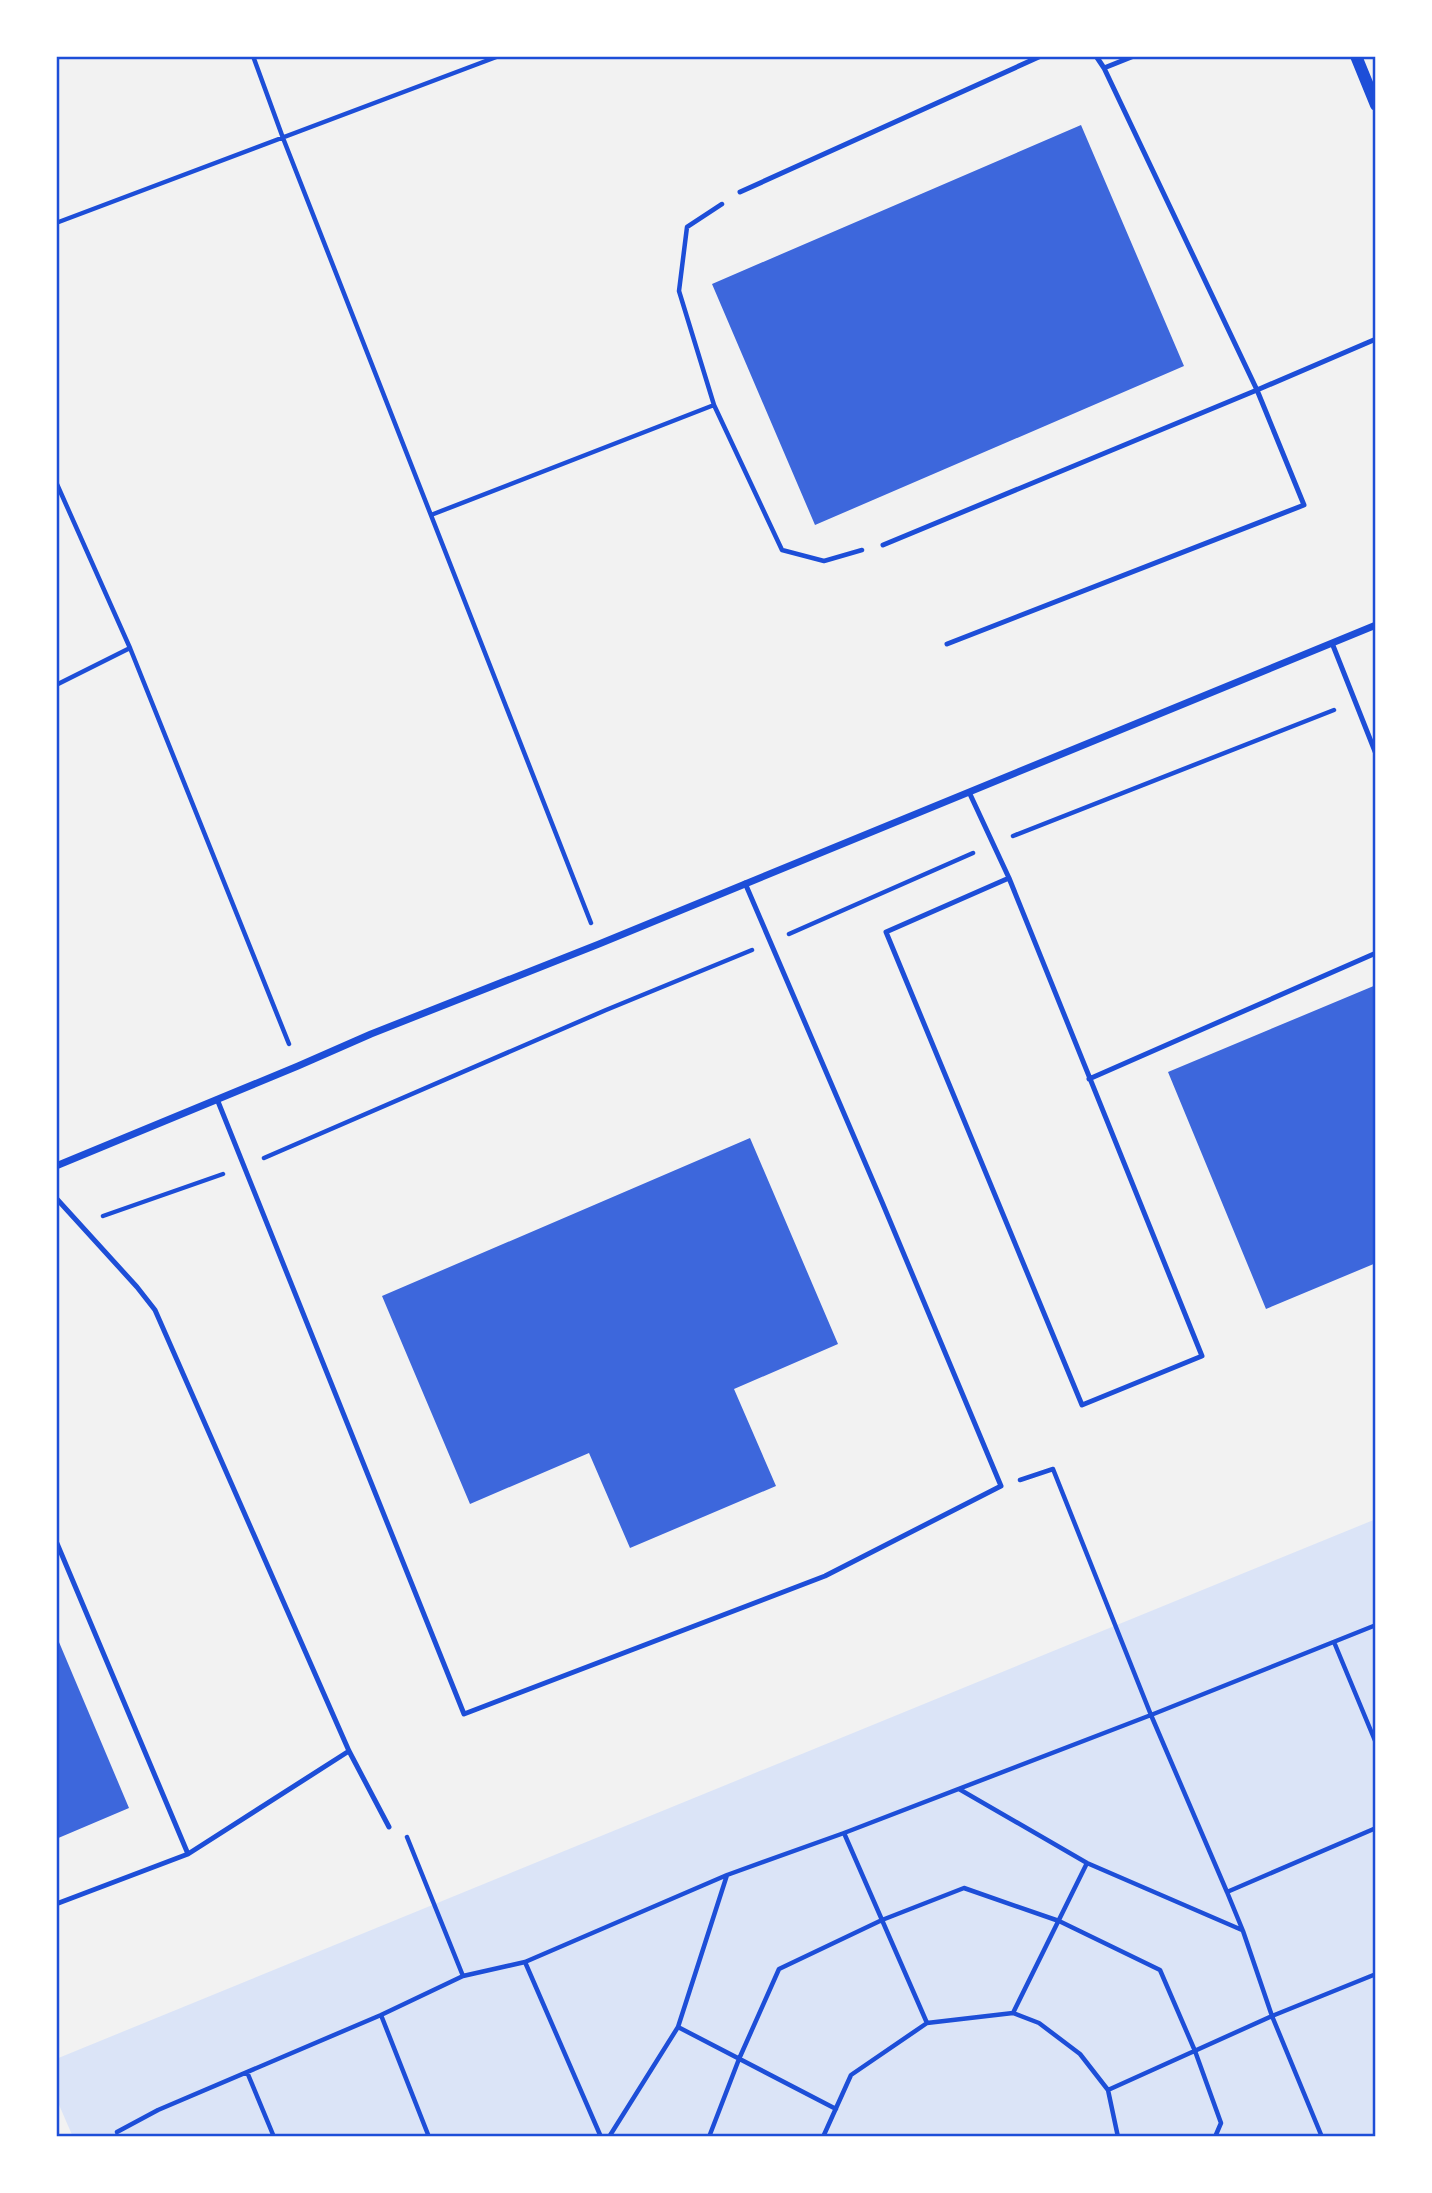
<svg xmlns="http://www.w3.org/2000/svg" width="1432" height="2193" font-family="'Roboto Condensed',sans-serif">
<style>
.green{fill:#dbe4f7}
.building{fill:#3d67dc}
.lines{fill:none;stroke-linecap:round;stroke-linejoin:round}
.path{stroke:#1d4ed8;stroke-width:4.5}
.service{stroke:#1d4ed8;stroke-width:5}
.minor{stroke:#1d4ed8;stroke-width:7}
.tertiary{stroke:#1d4ed8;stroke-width:12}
.neatline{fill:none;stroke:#1d4ed8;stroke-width:2.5}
</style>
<rect width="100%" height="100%" fill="#f2f2f2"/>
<path class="green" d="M1376,1519V2137H73L56,2098V2059Z"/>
<path class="building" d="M1081,125L1184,366L815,525L712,284Z
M1376,985V1263L1266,1309L1168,1072Z
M750,1138L838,1344L734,1389L776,1486L630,1548L589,1453L470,1504L382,1296Z
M56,1635L129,1808L56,1839Z"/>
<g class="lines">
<path class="path" d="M253,56L283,138L591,923
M56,223L499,56
M714,405L679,291L687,227L722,204
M56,482L130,648L56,685
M431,515L714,405L782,550L824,561L862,550
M130,648L289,1044
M1013,836L1334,710
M789,934L973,853
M264,1158L606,1010L752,950
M103,1216L223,1174
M1020,1480L1053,1469L1151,1715L1227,1892
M1334,1642L1376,1743
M959,1789L1087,1863L1242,1930
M844,1833L927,2023
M407,1837L463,1976
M525,1962L601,2137
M1013,2013L1087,1863
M381,2015L429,2137
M678,2027L836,2109
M247,2072L274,2137
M1108,2090L1272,2016L1376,1974
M119,2137L117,2132L158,2110L381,2015L463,1976L525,1962L727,1875L844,1833L1151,1715L1376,1625
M609,2137L678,2027L727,1875
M709,2137L739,2059L779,1969L882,1920L964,1888L1059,1921L1160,1970L1195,2051L1221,2123L1215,2137
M823,2137L851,2075L927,2023L1013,2013L1039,2023L1080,2054L1108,2090L1118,2137
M1322,2137L1272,2016L1243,1931L1227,1892L1376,1828"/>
<path class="service" d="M1096,56L1104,68
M1134,56L1104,68L1257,390L1376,339
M740,192L1041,56
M883,545L1257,390L1304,505L947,644
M1332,643L1376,754
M969,792L1009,878L1202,1356L1082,1405L886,932L1009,878
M1089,1079L1376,953
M217,1099L464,1714L825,1576L1001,1486L882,1202L745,883
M56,1198L137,1287L155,1310L349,1751L389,1827
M56,1541L188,1854
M56,1904L188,1854L349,1751"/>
<path class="minor" d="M56,1166L298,1066L371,1034L599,944L1376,625"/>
<path class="tertiary" d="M1356,56L1376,105"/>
</g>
<rect width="1432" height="2193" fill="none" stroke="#ffffff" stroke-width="116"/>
<rect x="58" y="58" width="1316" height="2077" class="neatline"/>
</svg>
